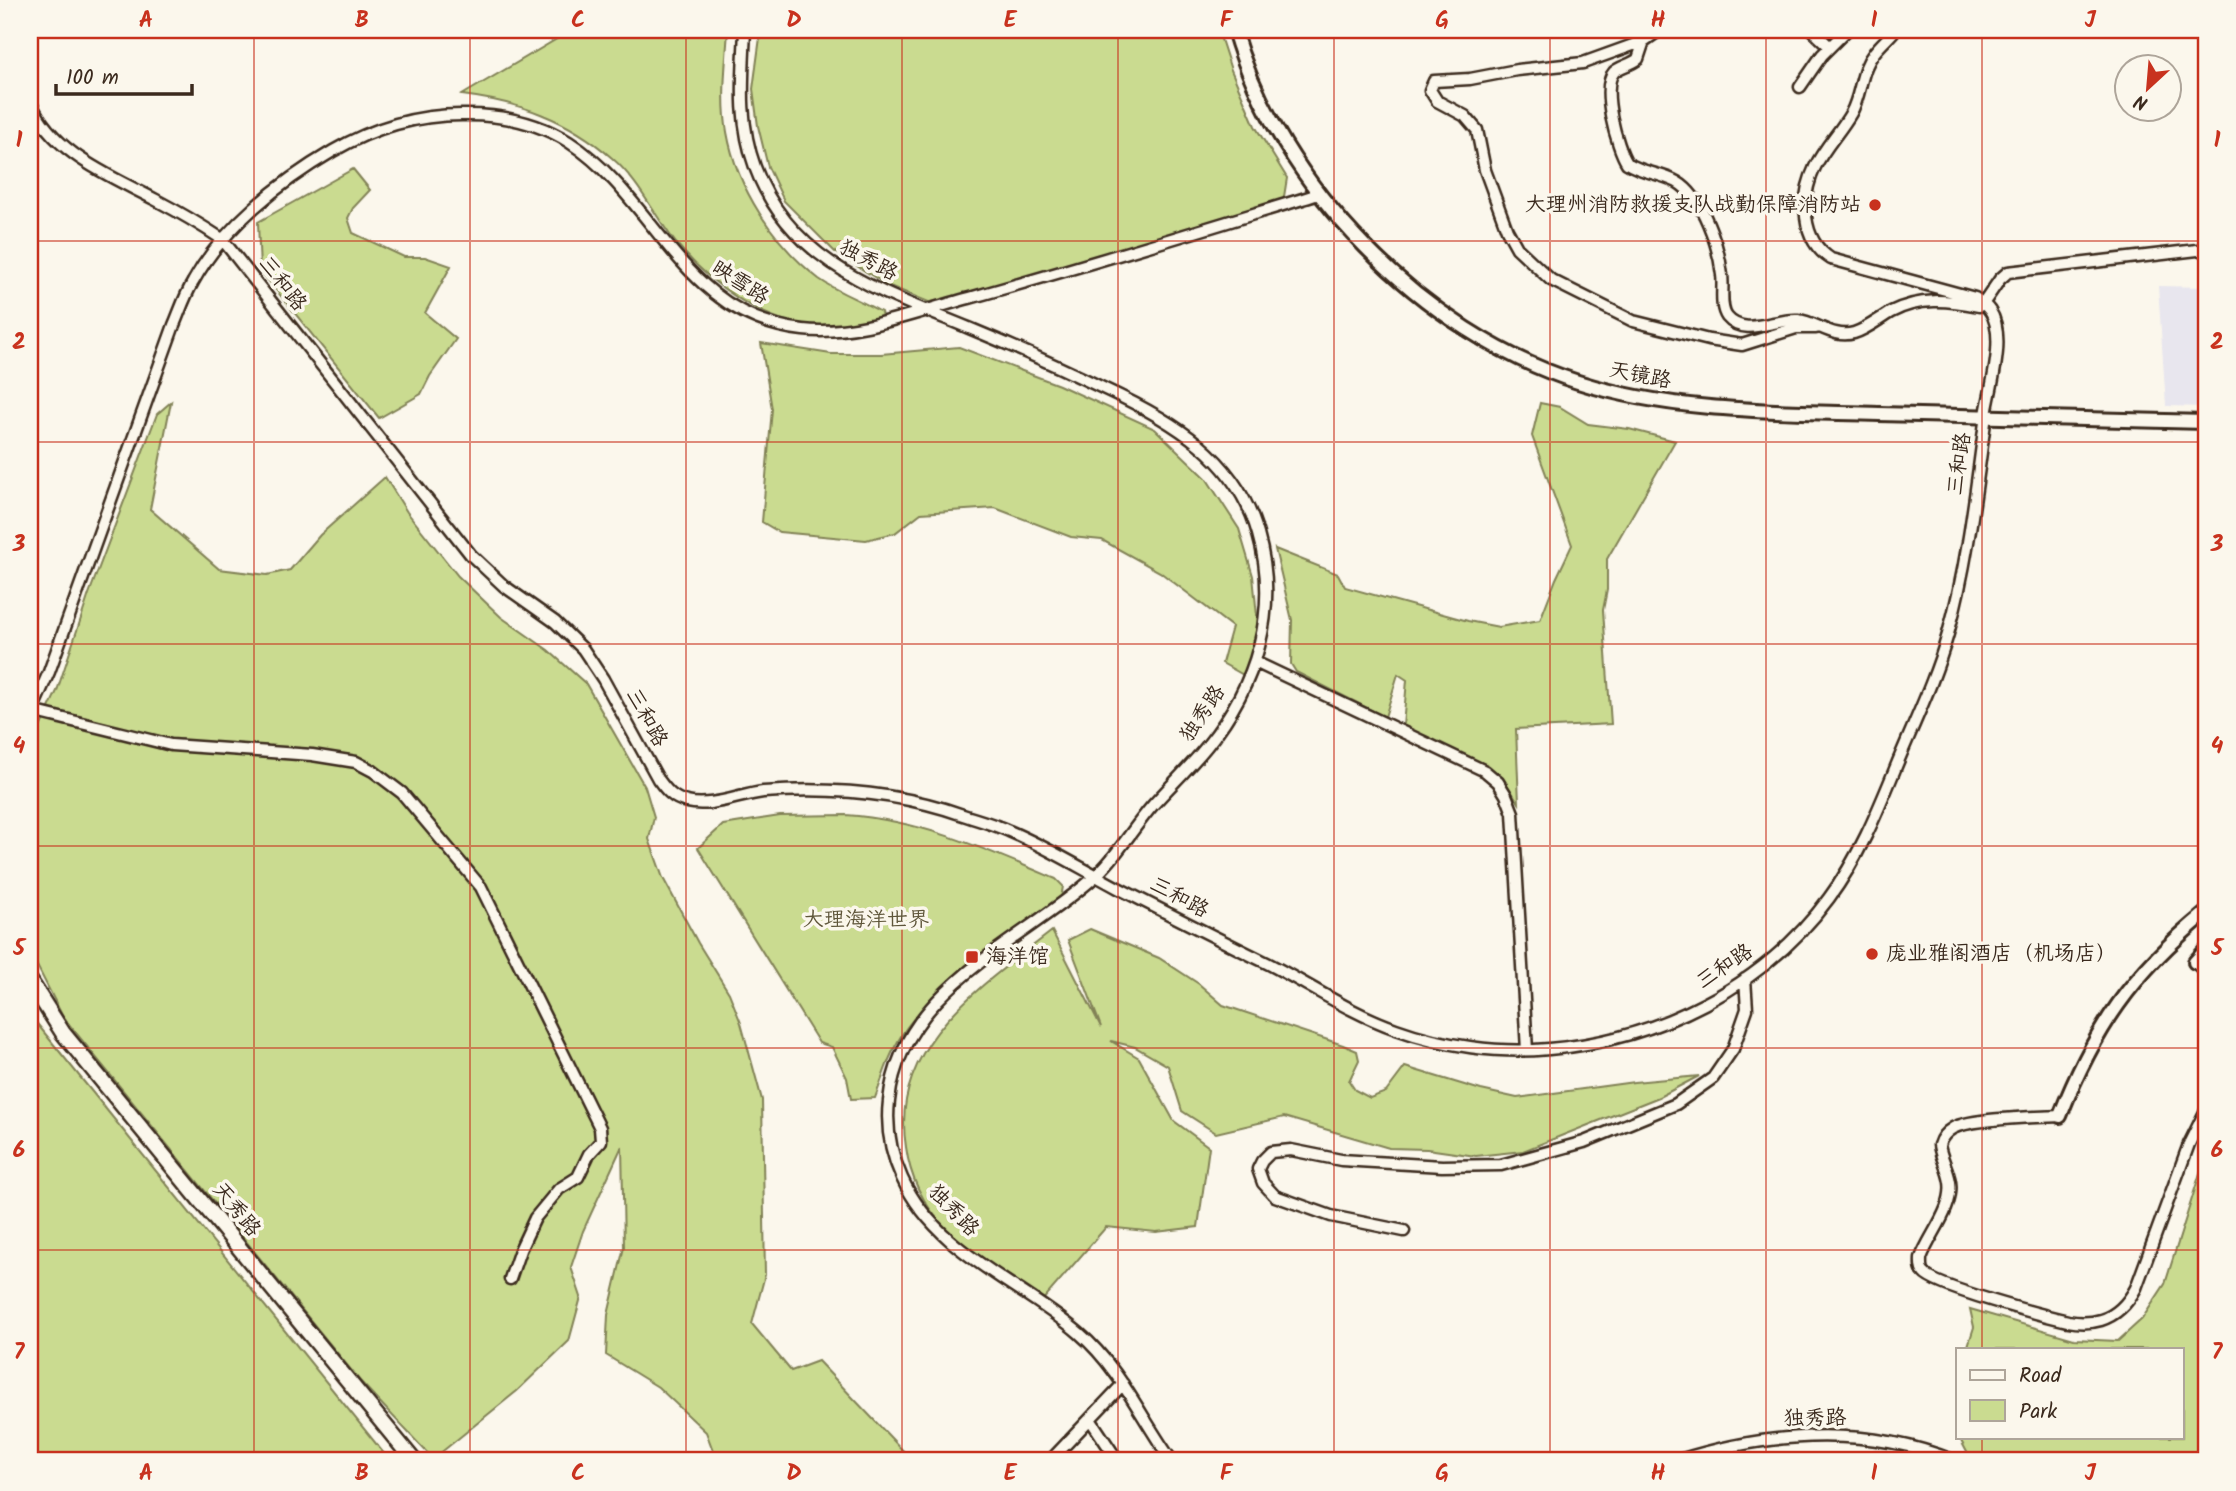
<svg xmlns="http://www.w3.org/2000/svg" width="2236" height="1491" font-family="Kalam,'LXGW WenKai TC',sans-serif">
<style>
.built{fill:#e8e6ee}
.green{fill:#cadb90;stroke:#828257;stroke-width:2}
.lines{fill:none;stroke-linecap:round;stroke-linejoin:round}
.minor-casing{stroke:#3b2a1e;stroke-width:15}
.tertiary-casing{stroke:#3b2a1e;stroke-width:18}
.secondary-casing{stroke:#3b2a1e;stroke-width:19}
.minor{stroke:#fbf7ec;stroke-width:10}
.tertiary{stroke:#fbf7ec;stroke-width:12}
.secondary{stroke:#fbf7ec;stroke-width:14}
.grid{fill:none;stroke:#c8321e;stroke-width:2;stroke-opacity:0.55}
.poi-dot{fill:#c8321e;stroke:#fbf7ec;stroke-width:2.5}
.labels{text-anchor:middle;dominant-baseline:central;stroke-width:7;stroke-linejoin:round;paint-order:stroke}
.poi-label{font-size:21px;fill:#3b2a1e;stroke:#fbf7ec;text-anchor:start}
.street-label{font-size:21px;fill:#3b2a1e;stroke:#fbf7ec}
.park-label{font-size:21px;fill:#5f563a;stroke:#fbf7ec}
.neatline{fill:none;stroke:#c8321e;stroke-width:2.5}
.grid-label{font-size:23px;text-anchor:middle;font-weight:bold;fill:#c8321e}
</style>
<rect width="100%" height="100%" fill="#fbf7ec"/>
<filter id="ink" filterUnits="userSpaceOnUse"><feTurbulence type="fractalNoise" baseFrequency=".0143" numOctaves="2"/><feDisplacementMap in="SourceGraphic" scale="14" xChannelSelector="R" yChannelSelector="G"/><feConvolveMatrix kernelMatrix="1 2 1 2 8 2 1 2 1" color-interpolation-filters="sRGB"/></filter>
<g filter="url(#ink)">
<path class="built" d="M2158,286L2206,287V407L2166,406Z"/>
<path class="green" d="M572,30H728C726,63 721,98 727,132C737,189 774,244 819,279C839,293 860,300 881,312L882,318C870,321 858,326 846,329C839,330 831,328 825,328C766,325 713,287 676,243C654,215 639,181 612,158C568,119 519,102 462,95Z
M761,30H1218L1231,70L1255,126L1287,178L1283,203L965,302L931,303L887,285L835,252L784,201L768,167L758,126L753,89Z
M353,169L370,190L353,208L348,218L353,233L404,257H425L451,266L425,313L456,339L430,376L421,394L379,418L260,270L258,222Z
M761,343L831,354H881L959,347L1059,385L1155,429L1206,478L1239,529L1253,576L1258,626L1247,677L1222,663L1232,627L1160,572L1102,540L1071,537L995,508L921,513L895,533L866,540L779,532L762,522L772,409Z
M171,402L150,509L219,569L267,575L290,570L320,535L385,477L407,512L458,576L501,617L548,650L586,684L645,787L654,817L649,839L663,878L698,943L729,993L741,1023L762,1100L765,1275L752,1324L791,1371L818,1361L910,1458L909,1461H717L706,1432L658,1387L606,1355L608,1315L624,1247L622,1146L583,1231L571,1267L581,1297L569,1341L517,1391L433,1459L360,1381L63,1017L30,952V749L57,691L89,594L157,414Z
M1540,403L1560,407L1588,424L1629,429L1675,441L1607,559V590L1603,610L1611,724L1516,729L1519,803L1507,785L1496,776L1403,726L1407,680L1398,674L1385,717L1296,672L1291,664L1292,620L1275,549L1338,574L1345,587L1468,621L1499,627L1540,620L1556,579L1572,545L1532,436Z
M846,815C921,820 988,850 1056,879L1063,886L1061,899C1012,936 925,990 897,1043C887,1060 882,1080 875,1098L851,1099L847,1078L832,1047L819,1043L698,848L723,825L780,816Z
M1090,929L1159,958L1199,984L1223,1005L1343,1045L1357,1051L1359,1060L1349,1081L1355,1090L1370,1098L1386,1092L1405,1067L1481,1090L1517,1098L1634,1082L1699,1076L1659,1097L1523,1151L1476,1156L1427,1149L1389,1148L1284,1117L1216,1133L1182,1111L1168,1066L1135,1047L1111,1041L1139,1058L1174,1121L1209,1147L1198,1227L1156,1232L1106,1227L1042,1301C1012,1279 970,1254 944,1227C924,1205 910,1177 906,1147C889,1044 982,986 1052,931L1101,1027L1068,940Z
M30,1015L390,1461H30Z
M2206,1154V1461H1976L1969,1456L1959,1437H2182V1349H1967L1974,1327L1970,1309L2074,1339L2118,1341L2142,1319L2165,1284Z"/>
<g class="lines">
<defs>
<path id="minor" d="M745,30C743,77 738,121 755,167C791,264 882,292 969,328C1015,347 1060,367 1105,389C1172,420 1237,458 1258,534C1280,610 1256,686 1207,746C1190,767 1171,785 1153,805C1132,829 1115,860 1090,881C1016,945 900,991 889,1101C886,1127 891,1154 902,1178C936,1253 1020,1282 1079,1333C1120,1368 1141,1418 1172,1461
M1660,30L1644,41L1583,63L1517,70L1470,79L1434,81L1430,90L1437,101L1465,116L1477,130L1485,170L1507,230L1517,248L1551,280L1633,321L1709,340L1742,345L1796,328H1816
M1812,30L1830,47
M1644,41L1638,59C1631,65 1620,66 1614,72C1600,87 1617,148 1627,163C1642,173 1661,173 1677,182C1703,197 1719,247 1722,275C1724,287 1719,306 1727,317C1744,338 1776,318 1798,320C1817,322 1833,339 1854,333C1867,329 1879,319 1891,312C1920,297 1948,300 1979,306L1983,304L2000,279L2008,272L2206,249
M1800,87L1822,55L1847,30
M30,101C53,154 109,175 156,200C179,212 201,225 222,239L471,555L504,586L555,622L583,649L603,679L658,779C666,790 673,799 687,802C711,808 739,795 763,792C832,787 898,792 963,815C978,820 994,824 1009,831C1047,847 1084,870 1120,889C1169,914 1218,939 1267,963C1310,985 1350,1013 1396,1029C1443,1046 1499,1054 1549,1049C1657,1040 1764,987 1829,898C1858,859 1877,813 1895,769C1913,725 1935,680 1948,634C1968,563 1976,488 1986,415C1990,388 2007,335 1990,311C1986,305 1981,302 1975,298L1831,259C1801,240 1800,198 1815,167C1824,148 1840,132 1851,113C1859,99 1860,82 1866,67C1872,51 1885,42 1895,30
M1255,662L1485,771L1498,782L1506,795L1513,813L1527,1050
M32,711L171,745L312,755L356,762L373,771L402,793L481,887L600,1128L601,1141L589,1154L578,1177L559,1189L535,1218L520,1250L510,1279
M30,715L49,672L174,325C180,311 185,295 193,282C223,227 280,182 333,151C374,127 420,114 467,115C502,115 539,123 569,142C657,199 682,317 803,330C860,336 918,311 973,297C1089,265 1204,229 1319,194
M2195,962L2206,973
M2060,1116C2037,1117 1972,1118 1953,1128C1946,1132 1941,1138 1939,1145C1941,1158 1948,1169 1950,1182C1954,1208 1930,1234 1921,1258C1921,1263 1920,1269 1924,1273C1934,1287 2046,1316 2068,1321C2078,1323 2091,1323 2101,1320C2117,1315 2128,1303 2136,1288L2189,1144L2206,1110
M1404,1231L1331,1216L1275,1196L1263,1183L1258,1169L1262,1161L1271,1152L1291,1150L1341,1160L1442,1166L1501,1165L1584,1142L1676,1104L1713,1078L1733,1049L1747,1009L1745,979
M1090,1419L1118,1461
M1050,1461L1123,1384
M1676,1461C1768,1432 1864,1424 1955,1461"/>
<path id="tertiary" d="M1234,30C1279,186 1423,333 1578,382C1675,413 1779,411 1879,414C1988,416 2097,419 2206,422
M2195,962L2206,950
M2060,1116C2094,1029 2133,972 2206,913"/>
<path id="secondary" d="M30,981L63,1033L414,1461"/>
</defs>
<use href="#minor" class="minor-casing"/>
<use href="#tertiary" class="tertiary-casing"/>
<use href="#secondary" class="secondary-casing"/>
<use href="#minor" class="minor"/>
<use href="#tertiary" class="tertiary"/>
<use href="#secondary" class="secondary"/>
</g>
</g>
<path class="grid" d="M254,30V1461M470,30V1461M686,30V1461M902,30V1461M1118,30V1461M1334,30V1461M1550,30V1461M1766,30V1461M1982,30V1349M30,241H2206M30,442H2206M30,644H2206M30,846H2206M30,1048H2206M30,1250H2206M1982,1437V1461"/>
<g class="poi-dot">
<circle cx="1875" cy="205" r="7"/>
<circle cx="1872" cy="954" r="7"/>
<rect x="965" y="950" width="14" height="14" rx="3.5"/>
</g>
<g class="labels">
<g class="poi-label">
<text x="1861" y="205" text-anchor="end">大理州消防救援支队战勤保障消防站</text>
<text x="1886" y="954">庞业雅阁酒店（机场店）</text>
<text x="986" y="957">海洋馆</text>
</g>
<g class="street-label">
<text transform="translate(868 261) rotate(28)">独秀路</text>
<text transform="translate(740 283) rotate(33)">映雪路</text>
<text transform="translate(282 284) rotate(52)">三和路</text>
<text transform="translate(1640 376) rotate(11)">天镜路</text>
<text transform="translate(1960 464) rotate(-82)">三和路</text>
<text transform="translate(1203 714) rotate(-56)">独秀路</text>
<text transform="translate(646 718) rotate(61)">三和路</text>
<text transform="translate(1179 898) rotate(28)">三和路</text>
<text transform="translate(1725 967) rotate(-34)">三和路</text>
<text transform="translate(236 1210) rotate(51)">天秀路</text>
<text transform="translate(953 1211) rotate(46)">独秀路</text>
<text transform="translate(1815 1419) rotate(-1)">独秀路</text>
</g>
<g class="park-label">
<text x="866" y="920">大理海洋世界</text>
</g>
</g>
<rect width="2236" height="1491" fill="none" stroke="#fbf7ec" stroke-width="77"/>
<rect x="1956" y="1348" width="228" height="91" fill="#fbf7ec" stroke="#aea59a" stroke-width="2"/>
<rect x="1970" y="1370" width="35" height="10" fill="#fbf7ec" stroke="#aea59a" stroke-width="2"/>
<text x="2019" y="1382" font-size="21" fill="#3b2a1e">Road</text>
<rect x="1970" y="1400" width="35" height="21" fill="#cadb90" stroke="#aea59a" stroke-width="2"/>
<text x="2019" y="1418" font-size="21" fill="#3b2a1e">Park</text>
<g transform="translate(2148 88) rotate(206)"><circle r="33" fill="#fbf7ec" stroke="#aea59a" stroke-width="2"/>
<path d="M0-5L12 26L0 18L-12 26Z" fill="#c8321e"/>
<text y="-10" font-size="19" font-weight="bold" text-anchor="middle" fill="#3b2a1e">N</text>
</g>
<path d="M56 84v10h136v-10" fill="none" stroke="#3b2a1e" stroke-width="3.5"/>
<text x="66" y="84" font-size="21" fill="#3b2a1e" stroke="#fbf7ec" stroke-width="5" paint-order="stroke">100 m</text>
<rect x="38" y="38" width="2160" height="1414" class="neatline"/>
<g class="grid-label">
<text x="146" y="27">A</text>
<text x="362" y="27">B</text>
<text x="578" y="27">C</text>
<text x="794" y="27">D</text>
<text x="1010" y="27">E</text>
<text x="1226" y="27">F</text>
<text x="1442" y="27">G</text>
<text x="1658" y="27">H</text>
<text x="1874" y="27">I</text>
<text x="2090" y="27">J</text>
<text x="19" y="147">1</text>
<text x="2217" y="147">1</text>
<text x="19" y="349">2</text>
<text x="2217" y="349">2</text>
<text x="19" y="551">3</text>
<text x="2217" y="551">3</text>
<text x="19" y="753">4</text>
<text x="2217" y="753">4</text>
<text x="19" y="955">5</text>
<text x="2217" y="955">5</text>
<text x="19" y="1157">6</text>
<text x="2217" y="1157">6</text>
<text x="19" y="1359">7</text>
<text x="2217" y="1359">7</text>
<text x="146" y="1480">A</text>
<text x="362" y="1480">B</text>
<text x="578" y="1480">C</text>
<text x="794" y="1480">D</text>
<text x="1010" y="1480">E</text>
<text x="1226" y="1480">F</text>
<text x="1442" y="1480">G</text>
<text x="1658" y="1480">H</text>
<text x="1874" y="1480">I</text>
<text x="2090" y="1480">J</text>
</g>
</svg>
